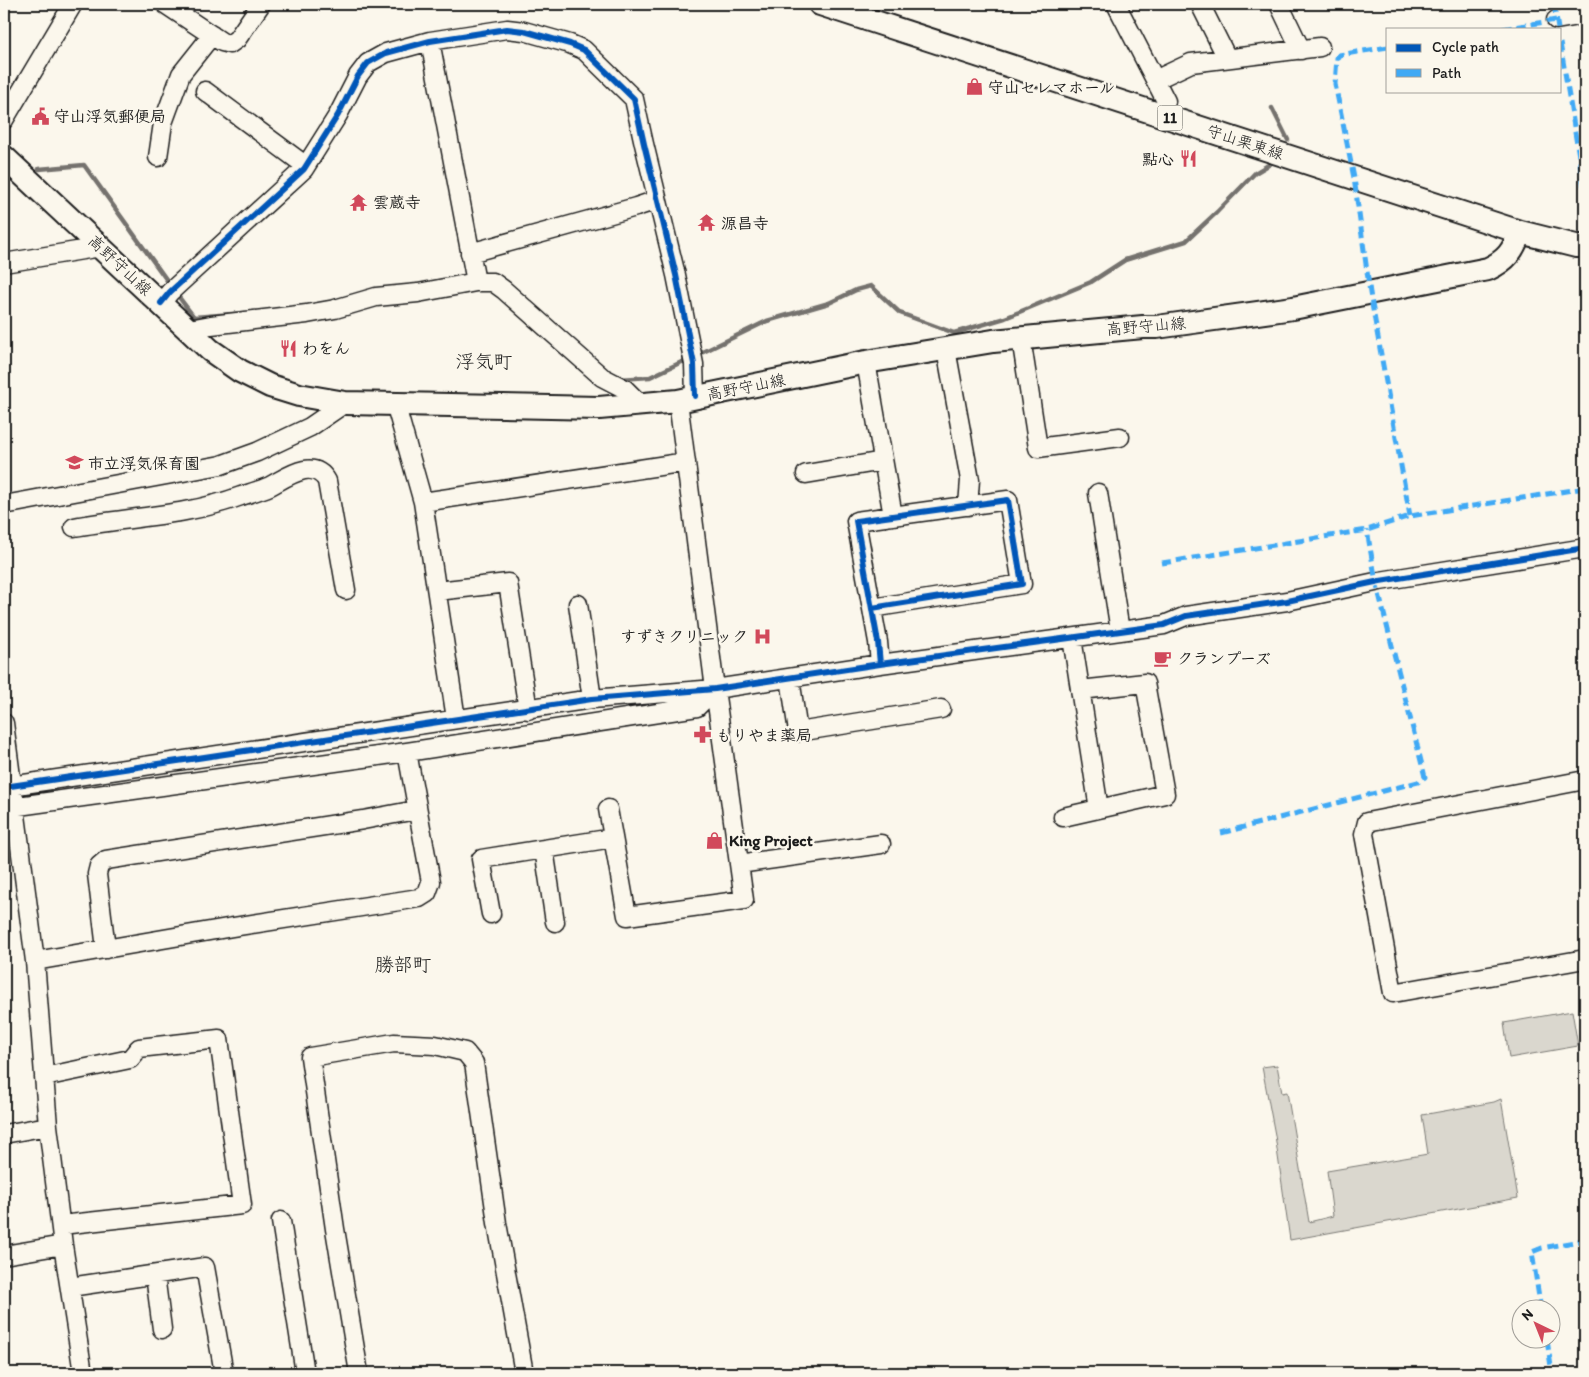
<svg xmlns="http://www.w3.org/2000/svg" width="1589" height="1377" font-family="Itim,'Klee One',sans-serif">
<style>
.green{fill:#dad7ce;stroke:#7b7a75}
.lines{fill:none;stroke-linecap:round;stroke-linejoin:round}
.stream{stroke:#74726e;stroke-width:4.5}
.minor-casing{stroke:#1c1c1c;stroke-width:21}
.major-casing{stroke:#1c1c1c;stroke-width:26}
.minor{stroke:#fbf7ec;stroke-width:18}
.major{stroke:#fbf7ec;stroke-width:22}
.quiet{stroke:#3fa9f5;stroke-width:5;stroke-dasharray:10 5;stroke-linecap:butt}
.cycleway-casing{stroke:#fbf7ec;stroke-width:9}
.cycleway{stroke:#0057b8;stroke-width:6}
.labels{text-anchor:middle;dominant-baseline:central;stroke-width:5;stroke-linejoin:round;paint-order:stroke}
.shield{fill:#fbf7ec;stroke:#5f5e5a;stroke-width:1}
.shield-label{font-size:15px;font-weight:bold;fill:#1c1c1c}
.poi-label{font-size:16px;font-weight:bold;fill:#1c1c1c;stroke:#fbf7ec;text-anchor:start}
.street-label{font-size:16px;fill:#1c1c1c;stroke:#fbf7ec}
.quarter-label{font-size:19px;fill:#1c1c1c;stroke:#fbf7ec}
</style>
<rect width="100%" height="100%" fill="#fbf7ec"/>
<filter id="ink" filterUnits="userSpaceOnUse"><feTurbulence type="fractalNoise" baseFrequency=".02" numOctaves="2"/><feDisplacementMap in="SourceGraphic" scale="10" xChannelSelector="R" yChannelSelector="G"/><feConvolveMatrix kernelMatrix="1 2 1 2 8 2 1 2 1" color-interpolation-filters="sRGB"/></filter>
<g filter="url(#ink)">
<path class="green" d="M1572,1011L1578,1046L1509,1058L1504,1023Z
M1277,1065L1282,1093L1287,1092L1309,1222L1333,1216L1327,1171L1428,1154L1422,1115L1494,1102L1501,1099L1518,1198L1290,1240L1275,1135L1262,1067Z"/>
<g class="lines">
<path class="stream" d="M1272,108L1288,140
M39,169L84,165L171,286
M175,292L194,317L245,313
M697,355L767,321L829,303L856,290L871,286L900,313L954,333L1005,318L1091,282L1125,260L1186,241L1217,212L1255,173L1270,164
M620,379L650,377L688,359"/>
<defs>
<path id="minor" d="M165,4L222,42L230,44L237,39L261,4
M1116,4L1166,101L1163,116
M1200,4L1227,58
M1279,4L1301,50
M1556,20L1585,15
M430,41L476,282
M1155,80L1191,63L1320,47
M205,91L306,166
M4,120L73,4
M158,157L163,123L181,74L212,35
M470,253L636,207L657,200
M4,263L101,247
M161,303L170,292L304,169L338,115L358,76L368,63L386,53L430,41L507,29L524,31L570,44L584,50L634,99L644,144L676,275L694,364L695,396
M189,329L211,325L307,314L335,309L376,297L418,293L476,282H493L504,290L602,377L625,389L640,404
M1021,338L1038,448L1120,437
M946,349L970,480L968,506
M866,362L893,516
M395,403L423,502L456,719
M806,474L883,461
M1098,493L1120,631
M423,502L686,462
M4,505L221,465L257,452L310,427L345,403
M74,527C130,517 188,516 241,496C250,493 261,490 270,486C287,477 313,457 327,481L346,590
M437,591L508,583L528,710
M578,604L592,699
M1072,638L1099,809
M880,664L1164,625L1186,616L1287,601L1380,581L1585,548
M790,678L798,732L941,709
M4,723L35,961L48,1126L63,1245L83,1373
M1585,780L1367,822L1364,834L1393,993L1585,959
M4,787L592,699L715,689L880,664L878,642L856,521L1008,500L1022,584L872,608
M4,808L407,752L697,707L715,689
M608,809L627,916L744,900L715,689L678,401
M1063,817L1165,794L1145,683L1080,690
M544,849L555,922
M739,864L881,844
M491,914L481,859L613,838
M106,949L97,874L99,866L106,860L363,820L416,810
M35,961L233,927L419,898L427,893L431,882L407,752
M44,1077L130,1059L139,1048L219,1039L242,1205L61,1225
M4,1134L48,1126
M281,1221L305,1373
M4,1255L63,1245
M155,1275L162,1329
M70,1287L205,1267L224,1373
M359,1373L335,1229L310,1057L394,1043L435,1045L465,1052L474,1063L497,1223L524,1373"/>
<path id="major" d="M820,4L1520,232L1576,246H1585
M4,157L210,350L240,371L270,386L299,395L345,403L599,408L678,401L866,362L993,341L1143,327H1157L1293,308L1488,269C1507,260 1513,251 1520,232"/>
</defs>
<use href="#minor" class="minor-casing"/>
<use href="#major" class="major-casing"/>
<use href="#minor" class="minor"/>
<use href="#major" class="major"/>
<path class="quiet" d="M1554,4L1558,29
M1502,29L1556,20
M1560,43L1585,192
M1388,47L1339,55L1337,58L1335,84L1354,178L1370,293L1410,516
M1162,563L1367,530L1410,516L1585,488
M1221,833L1418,782L1425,777L1376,582L1367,530
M1541,1310L1532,1252L1542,1248L1585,1240
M1547,1340L1552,1373"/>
<defs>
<path id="cycleway" d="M161,303L170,292L304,169L338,115L358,76L368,63L386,53L430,41L507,29L524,31L570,44L584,50L634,99L644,144L676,275L694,364L695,396
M880,664L1164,625L1186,616L1287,601L1380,581L1585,548
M4,787L592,699L715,689L880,664L878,642L856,521L1008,500L1022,584L872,608"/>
</defs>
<use href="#cycleway" class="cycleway-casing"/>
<use href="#cycleway" class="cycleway"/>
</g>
</g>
<defs>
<symbol id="shop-bare" viewBox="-9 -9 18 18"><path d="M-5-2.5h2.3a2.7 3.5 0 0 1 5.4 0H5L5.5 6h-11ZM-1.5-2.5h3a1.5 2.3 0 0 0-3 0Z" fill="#d1495b" stroke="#fbf7ec" stroke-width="2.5" paint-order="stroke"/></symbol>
<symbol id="civic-bare" viewBox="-9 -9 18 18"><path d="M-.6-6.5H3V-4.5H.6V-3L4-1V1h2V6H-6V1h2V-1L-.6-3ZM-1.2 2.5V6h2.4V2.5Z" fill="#d1495b" stroke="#fbf7ec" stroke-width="2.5" paint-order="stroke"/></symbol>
<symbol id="restaurant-bare" viewBox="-9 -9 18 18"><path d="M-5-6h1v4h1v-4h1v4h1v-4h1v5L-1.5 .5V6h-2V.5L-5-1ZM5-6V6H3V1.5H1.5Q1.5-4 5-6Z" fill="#d1495b" stroke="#fbf7ec" stroke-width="2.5" paint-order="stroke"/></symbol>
<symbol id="temple-bare" viewBox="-9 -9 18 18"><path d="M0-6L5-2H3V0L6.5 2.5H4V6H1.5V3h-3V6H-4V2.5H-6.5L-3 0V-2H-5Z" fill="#d1495b" stroke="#fbf7ec" stroke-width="2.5" paint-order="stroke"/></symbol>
<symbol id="school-bare" viewBox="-9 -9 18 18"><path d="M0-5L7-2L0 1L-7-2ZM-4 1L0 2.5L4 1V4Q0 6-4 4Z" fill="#d1495b" stroke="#fbf7ec" stroke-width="2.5" paint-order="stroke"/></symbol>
<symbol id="hospital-bare" viewBox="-9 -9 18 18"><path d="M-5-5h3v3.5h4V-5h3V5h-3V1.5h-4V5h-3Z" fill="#d1495b" stroke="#fbf7ec" stroke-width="2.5" paint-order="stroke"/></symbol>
<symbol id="cafe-bare" viewBox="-9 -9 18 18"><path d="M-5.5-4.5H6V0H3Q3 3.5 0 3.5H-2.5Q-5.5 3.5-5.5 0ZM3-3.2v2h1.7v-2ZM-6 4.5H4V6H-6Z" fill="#d1495b" stroke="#fbf7ec" stroke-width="2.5" paint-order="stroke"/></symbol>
<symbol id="pharmacy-bare" viewBox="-9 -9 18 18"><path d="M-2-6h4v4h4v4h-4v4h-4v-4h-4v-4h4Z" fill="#d1495b" stroke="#fbf7ec" stroke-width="2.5" paint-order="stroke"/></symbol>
</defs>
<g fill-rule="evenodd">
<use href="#shop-bare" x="962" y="74" width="25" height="25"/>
<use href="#civic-bare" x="28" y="104" width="25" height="25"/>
<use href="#restaurant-bare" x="1176" y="146" width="25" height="25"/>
<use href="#temple-bare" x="346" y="190" width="25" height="25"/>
<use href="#temple-bare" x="694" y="210" width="25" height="25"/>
<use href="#restaurant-bare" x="276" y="336" width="25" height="25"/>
<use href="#school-bare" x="62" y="450" width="25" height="25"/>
<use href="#hospital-bare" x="750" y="624" width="25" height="25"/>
<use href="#cafe-bare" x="1150" y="646" width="25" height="25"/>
<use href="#pharmacy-bare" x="690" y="722" width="25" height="25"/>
<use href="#shop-bare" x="702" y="828" width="25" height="25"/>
</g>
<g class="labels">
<rect class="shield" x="1157.5" y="105.5" width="25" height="25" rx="4"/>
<g class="shield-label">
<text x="1170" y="118">11</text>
</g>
<g class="poi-label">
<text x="988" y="87">守山セレマホール</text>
<text x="54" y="116">守山浮気郵便局</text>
<text x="1174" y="159" text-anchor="end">點心</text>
<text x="373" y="202">雲蔵寺</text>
<text x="721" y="223">源昌寺</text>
<text x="302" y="348">わをん</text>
<text x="88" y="463">市立浮気保育園</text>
<text x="748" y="636" text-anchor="end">すずきクリニック</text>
<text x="1177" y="658">クランプーズ</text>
<text x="716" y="735">もりやま薬局</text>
<text x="729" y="840">King Project</text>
</g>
<g class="street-label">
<text transform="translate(1245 142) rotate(18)">守山栗東線</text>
<text transform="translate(120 265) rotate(43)">高野守山線</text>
<text transform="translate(1146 326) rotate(-5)">高野守山線</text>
<text transform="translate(746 387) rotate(-11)">高野守山線</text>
</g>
<g class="quarter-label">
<text x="484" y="361">浮気町</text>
<text x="403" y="964">勝部町</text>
</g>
</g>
<rect width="1589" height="1377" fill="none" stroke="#fbf7ec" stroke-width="20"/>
<rect x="10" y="10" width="1569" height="1357" fill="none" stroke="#1c1c1c" stroke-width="2" filter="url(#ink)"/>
<rect x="1386" y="28" width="175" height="65" fill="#fbf7ec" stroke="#a29f99"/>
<rect x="1396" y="44" width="25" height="8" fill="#0057b8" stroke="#a29f99"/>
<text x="1432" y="52" font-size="15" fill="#1c1c1c">Cycle path</text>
<rect x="1396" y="69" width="25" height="8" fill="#3fa9f5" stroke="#a29f99"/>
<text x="1432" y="78" font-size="15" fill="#1c1c1c">Path</text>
<g transform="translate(1536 1324) rotate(317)"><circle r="24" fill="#fbf7ec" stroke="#a29f99"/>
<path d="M0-4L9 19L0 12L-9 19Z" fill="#d1495b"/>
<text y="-8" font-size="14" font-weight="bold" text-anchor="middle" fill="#1c1c1c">N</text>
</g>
</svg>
